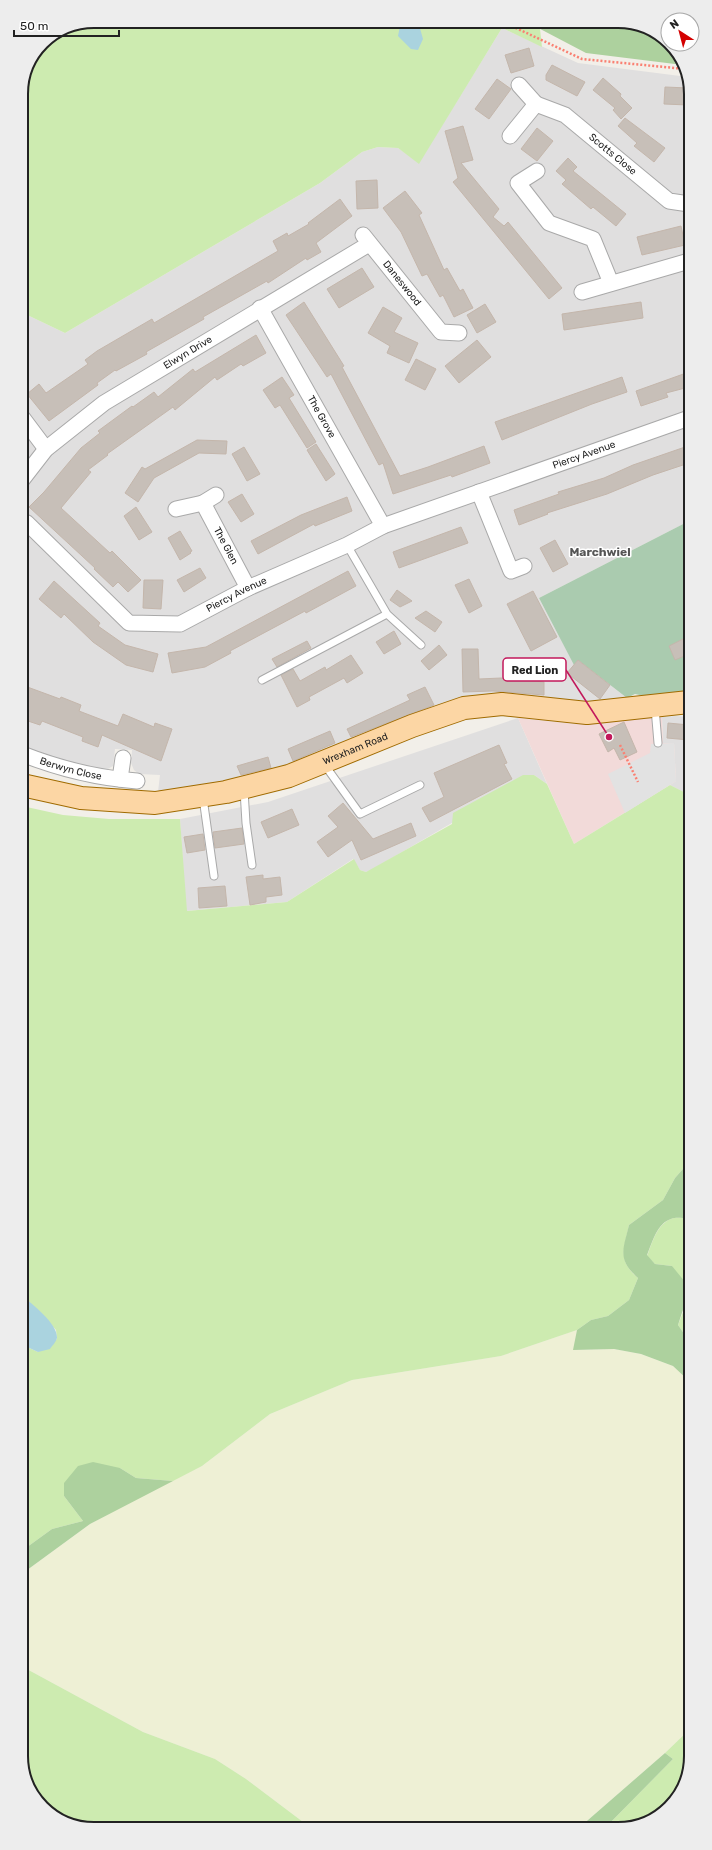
<svg xmlns="http://www.w3.org/2000/svg" width="712" height="1850" font-family="Rubik,sans-serif">
<style>
.residential{fill:#e0dfdf}
.commercial{fill:#f2dad9}
.farmland{fill:#eef0d5}
.grass{fill:#cdebb0}
.forest{fill:#add19e}
.cemetery{fill:#aacbaf}
.parking{fill:#e2e2e2}
.water{fill:#aad3df}
.building{fill:#c7bfb8;stroke:#c4b6ab}
.lines{fill:none;stroke-linecap:round;stroke-linejoin:round}
.service-casing{stroke:#a9a9a9;stroke-width:9}
.minor-casing{stroke:#a9a9a9;stroke-width:17}
.primary-casing{stroke:#a06b00;stroke-width:24}
.path{stroke:#fa8072;stroke-width:2.5;stroke-dasharray:2 2;stroke-linecap:butt}
.service{stroke:#fff;stroke-width:7}
.minor{stroke:#fff;stroke-width:15}
.primary{stroke:#fcd6a4;stroke-width:22}
.labels{text-anchor:middle;dominant-baseline:central;stroke-width:3;stroke-linejoin:round;paint-order:stroke}
.street-label{font-size:10px;fill:#222;stroke:#fff}
.quarter-label{font-size:12px;font-weight:bold;fill:#555;stroke:#fff}
.rim{fill:none;stroke:#222;stroke-width:2}
.leader{fill:none;stroke:#c2185b;stroke-width:1.5}
.callout-dot{fill:#c2185b;stroke:#fff;stroke-width:1.5}
.callout{fill:#fff;stroke:#c2185b;stroke-width:1.5}
.callout-label{font-size:11px;text-anchor:middle;font-weight:bold;fill:#222}
</style>
<rect width="100%" height="100%" fill="#f2efe9"/>
<path class="residential" d="M502,28L578,63L688,77L689,521L539,598L574,664L578,660L627,698L605,705L509,697L347,743L275,769L229,781L158,792L160,775L139,774L134,770L131,763L132,750L115,749L113,766L106,770L70,763L22,747L21,312L65,333L320,183L362,152L378,147L398,148L419,163Z
M676,716L689,717L690,795L670,785L676,781L674,743H663L662,717Z
M518,718L547,784L534,775L373,869L366,872L360,870L353,859L287,902L186,911L180,819L268,802Z"/>
<path class="commercial" d="M662,717L663,743H674L676,781L574,844L518,718L576,724Z"/>
<path class="farmland" d="M577,1330L574,1350L614,1349L641,1354L673,1366L688,1379H690L691,1728L665,1753L580,1827L311,1828L246,1779L215,1759L143,1732L23,1667V1573L90,1524L147,1493L202,1466L270,1414L352,1380L501,1356Z"/>
<path class="grass" d="M94,21H525L540,29L542,47L502,28L419,164L398,148L378,147L362,152L320,183L65,333L21,312V89L42,42L66,26Z
M523,775H534L547,784L574,844L670,785L690,795V1161L675,1178L663,1200L629,1225C624,1249 617,1260 638,1278L629,1300L608,1316L591,1320L577,1330L501,1356L352,1380L270,1414L202,1466L173,1481L136,1478L120,1468L64,1496L83,1521L52,1529L23,1550V1379L29,1369L27,1361L23,1360V1345L38,1352L57,1339L56,1330L43,1315L23,1296L22,806L63,815L109,819H180L187,911L287,902L354,859L360,870L366,872L452,824L453,813Z
M690,1216V1342L678,1325L683,1312L672,1266L655,1264L647,1256C652,1243 657,1224 671,1219C678,1216 684,1220 690,1216Z
M23,1667L143,1732L215,1759L246,1779L311,1828L89,1829L49,1814L24,1775Z
M691,1728V1757L676,1801L637,1826L606,1827L673,1759L665,1753Z"/>
<path class="forest" d="M525,21H623L666,39L683,65L586,53Z
M690,1161V1216C684,1220 678,1216 671,1219C657,1223 652,1243 647,1255L655,1264L672,1266L690,1288L678,1325L690,1342V1379L688,1380L673,1366L641,1354L614,1349L573,1350L577,1330L591,1320L608,1316L629,1300L638,1278C617,1259 623,1250 629,1225L663,1200L675,1178Z
M93,1462L120,1468L136,1478L173,1481L90,1524L23,1573V1550L52,1529L83,1521L64,1496V1483L78,1466Z
M665,1753L673,1759L606,1827H580Z"/>
<path class="cemetery" d="M689,521V696H644L635,694L627,698L578,660L574,665L539,598Z"/>
<path class="parking" d="M674,743L676,781L625,813L608,774L650,753L651,744Z"/>
<path class="water" d="M401,21H420L419,25L423,39L418,50L411,49L398,36Z
M23,1296C33,1305 58,1324 57,1338C56,1342 52,1346 50,1349L38,1352L23,1345Z
M23,1360L27,1361L29,1369L23,1379Z"/>
<path class="building" d="M529,48L534,66L511,73L505,55Z
M552,65L585,82L577,96L546,80V75Z
M603,78L621,94L620,96L632,108L621,119L613,110L615,108L593,90Z
M497,79L511,89L489,119L475,109Z
M665,87L688,88V105L664,104Z
M625,118L665,148L654,162L634,146L637,143L618,126Z
M463,126L473,160L461,163L499,209L493,217L504,226L508,222L562,288L549,299L453,182L458,178L445,131Z
M537,128L553,141L537,161L521,149Z
M568,158L577,167L573,171L626,214L616,226L593,207L591,209L562,184L566,180L556,171Z
M377,180L378,208L357,209L356,181Z
M405,191L422,213L419,215L444,270L447,268L460,291L463,289L473,308L454,317L443,295L440,297L427,274L422,276L401,232L383,208Z
M340,199L352,216L316,243L321,252L307,260L306,258L268,283L267,281L203,317L204,319L146,352L147,354L116,371L115,370L97,383L98,385L49,421L27,394L39,384L46,393L88,364L85,360L97,351L152,319L154,323L278,251L273,241L287,233L288,236L309,224L308,223Z
M681,226L685,245L642,255L637,237Z
M362,268L374,287L339,308L327,289Z
M304,302L344,366L342,367L400,476L428,467L484,446L490,463L452,477L451,475L393,494L383,463L379,465L331,374L327,377L286,315Z
M641,302L643,318L564,330L562,314Z
M485,304L496,322L477,333L467,315Z
M383,307L402,318L394,332L418,343L409,363L387,353L390,346L368,333Z
M256,335L266,353L243,366L241,364L217,380L215,377L175,410L173,407L107,454L108,455L88,470L91,472L61,508L110,553L112,551L141,580L128,592L118,582L113,587L94,569L95,568L29,507L44,492L81,448L100,433L98,431L132,406L133,407L154,392L158,397L193,369L195,372Z
M477,340L491,357L459,383L445,366Z
M416,359L436,369L425,390L405,380Z
M689,372V387L666,393L668,397L641,406L636,391Z
M282,377L294,395L289,398L316,442L307,448L280,405L275,408L263,390Z
M622,377L627,392L592,404L502,440L495,422Z
M197,440L227,441L226,454L199,453L154,478L138,502L125,493L142,467L145,469Z
M316,444L335,474L326,481L307,450Z
M244,447L260,474L247,481L232,454Z
M685,447L689,463L653,475L607,494L547,513L548,514L519,525L514,510L559,494L558,492L604,478L633,465Z
M242,494L254,514L241,522L228,502Z
M347,497L352,511L315,526L314,524L258,554L251,541L301,515Z
M136,507L152,532L139,540L124,516Z
M461,527L468,543L399,568L393,552Z
M180,531L192,551L190,552L191,553L180,560L168,538Z
M555,540L568,564L553,572L540,548Z
M200,568L206,578L184,592L177,580Z
M348,571L356,586L306,613L305,611L230,651L231,653L205,667L172,673L168,653L206,647Z
M469,579L482,606L469,613L455,585Z
M144,580H163L161,609L143,608Z
M54,581L100,623L98,626L125,645L158,654L153,672L126,665L93,642L64,614L61,618L39,599Z
M397,590L412,601L400,607L390,600Z
M533,591L557,637L531,651L507,604Z
M426,611L442,622L435,632L415,618Z
M394,631L401,644L384,654L376,642Z
M689,636V654L675,660L669,646Z
M307,641L311,648L277,667L272,659Z
M439,645L447,655L429,670L421,661Z
M462,649H478L479,679L501,678L544,682V695L493,691L463,692Z
M351,655L363,673L347,683L344,678L309,697L310,700L297,707L281,675L293,669L300,681L325,667L326,670Z
M578,660L610,685L600,699L567,673Z
M22,685L60,699L61,697L81,705L79,711L118,726L123,714L154,727L155,723L172,729L161,761L102,735L98,747L82,741L83,737L42,721L40,725L22,719Z
M425,687L434,705L351,737L347,729L410,700L407,695Z
M624,722L637,752L620,760L614,748L608,752L599,734Z
M668,723L689,725V740L667,738Z
M330,731L335,743L293,761L288,749Z
M499,745L507,763L504,764L512,779L430,822L422,808L444,797L434,773Z
M268,757L271,768L241,775L237,766Z
M343,803L373,839L411,823L416,836L361,860L352,840L328,857L317,842L338,827L328,816Z
M292,809L299,825L268,838L261,822Z
M242,828L244,844L215,848L213,832Z
M203,834L205,850L187,853L184,837Z
M263,875V879L280,877L282,895L266,897V902L250,905L246,877Z
M225,886L227,906L199,908L198,888Z"/>
<g class="lines">
<defs>
<path id="service" d="M347,545L387,614L421,645
M262,680L387,614
M655,708L658,743
M324,764L360,814L420,785
M244,790L246,823L252,865
M203,798L214,876"/>
<g id="minor">
<path d="M519,85L536,104"/>
<path id="s1" d="M510,136L536,104L565,115L669,201L689,204"/>
<path d="M537,171L518,183L549,223L593,239L611,283"/>
<path id="s2" d="M363,235L441,332L459,333"/>
<path d="M582,292L689,261"/>
<path id="s3" d="M260,308L383,526"/>
<path d="M22,417L46,449"/>
<path id="s4" d="M22,480L46,449L104,403L369,244"/>
<path d="M479,492L511,571L524,566"/>
<path d="M203,503L216,495"/>
<path id="s5" d="M176,509L203,503L248,588"/>
<path id="s6" d="M22,521L27,523L129,623L180,624L248,588L347,545L383,526L689,418"/>
<path id="s7" d="M22,754C60,769 97,778 137,781"/>
<path d="M120,779L123,758"/>
</g>
<g id="primary">
<path id="s8" d="M22,785L81,798L155,803L226,792L289,776L412,726L464,708L502,704L587,713L689,702"/>
</g>
</defs>
<use href="#service" class="service-casing"/>
<use href="#minor" class="minor-casing"/>
<use href="#primary" class="primary-casing"/>
<path class="path" d="M501,21L582,59L685,69
M620,745L638,782"/>
<use href="#service" class="service"/>
<use href="#minor" class="minor"/>
<use href="#primary" class="primary"/>
</g>
<g class="labels">
<g class="street-label">
<text stroke="none"><textPath href="#s1" startOffset="134">Scotts Close</textPath></text>
<text stroke="none"><textPath href="#s2" startOffset="62">Daneswood</textPath></text>
<text stroke="none"><textPath href="#s4" startOffset="211">Elwyn Drive</textPath></text>
<text stroke="none"><textPath href="#s3" startOffset="125">The Grove</textPath></text>
<text stroke="none"><textPath href="#s6" startOffset="638">Piercy Avenue</textPath></text>
<text stroke="none"><textPath href="#s5" startOffset="76">The Glen</textPath></text>
<text stroke="none"><textPath href="#s6" startOffset="263">Piercy Avenue</textPath></text>
<text stroke="none"><textPath href="#s8" startOffset="343">Wrexham Road</textPath></text>
<text stroke="none"><textPath href="#s7" startOffset="51">Berwyn Close</textPath></text>
</g>
<g class="quarter-label">
<text x="600" y="552">Marchwiel</text>
</g>
</g>
<path d="M0 0H712V1850H0ZM94 28H618A66 66 0 0 1 684 94V1756A66 66 0 0 1 618 1822H94A66 66 0 0 1 28 1756V94A66 66 0 0 1 94 28Z" fill="#ededed" fill-rule="evenodd"/>
<path class="rim" d="M94 28H618A66 66 0 0 1 684 94V1756A66 66 0 0 1 618 1822H94A66 66 0 0 1 28 1756V94A66 66 0 0 1 94 28Z"/>
<path class="leader" d="M609 737L566 670"/>
<circle class="callout-dot" cx="609" cy="737" r="4"/>
<rect class="callout" x="503" y="658" width="63" height="23" rx="4"/>
<g class="callout-label">
<text x="535" y="674">Red Lion</text>
</g>
<g transform="translate(680 32) rotate(324)"><circle r="19" fill="#ffffff" stroke="#a7a7a7"/>
<path d="M0-3L7 15L0 10L-7 15Z" fill="#d40000"/>
<text y="-6" font-size="11" font-weight="bold" text-anchor="middle" fill="#222222">N</text>
</g>
<path d="M14 30v6h105v-6" fill="none" stroke="#222222" stroke-width="2"/>
<text x="20" y="30" font-size="12" fill="#222222" stroke="#ffffff" stroke-width="3" paint-order="stroke">50 m</text>
</svg>
